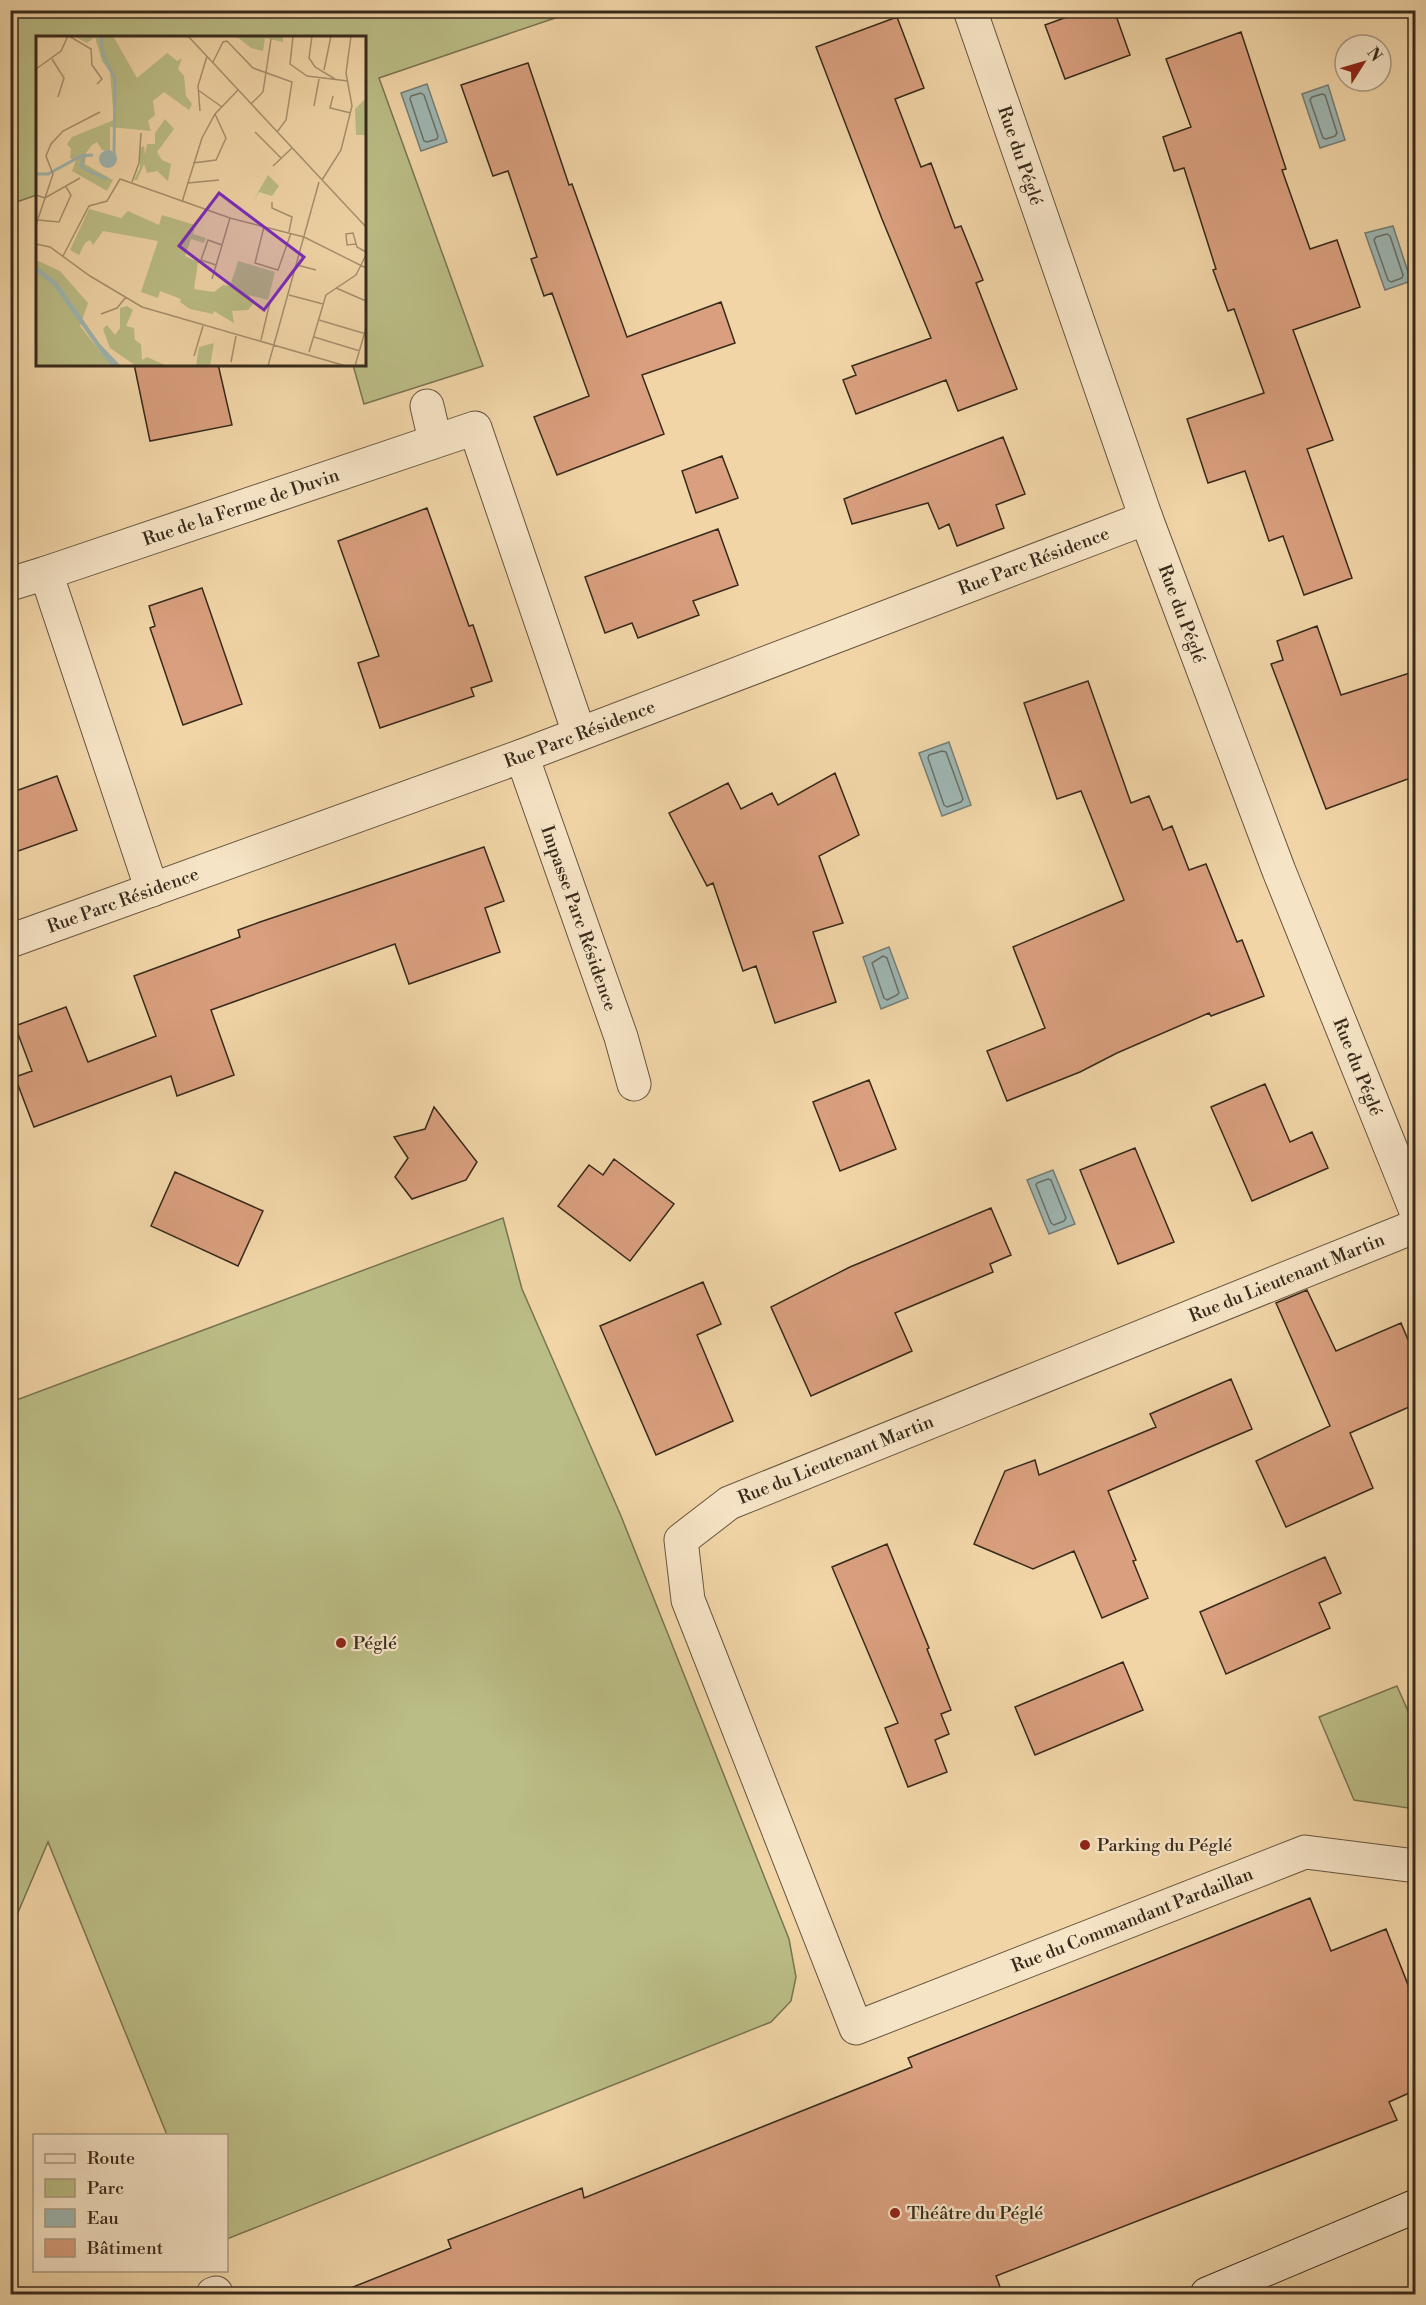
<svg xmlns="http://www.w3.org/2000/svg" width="1426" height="2305" font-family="'Libre Bodoni',serif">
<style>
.green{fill:#bbbd86;stroke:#797451;stroke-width:1.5}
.water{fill:#9eb6b2;stroke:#757e76;stroke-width:1.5}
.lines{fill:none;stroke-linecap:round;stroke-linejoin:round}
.shore{stroke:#6a7067;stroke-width:1.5}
.building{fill:#d99f7e;stroke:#372a1c;stroke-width:1.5}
.minor-casing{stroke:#66553f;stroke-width:35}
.secondary-casing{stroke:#372a1c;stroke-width:35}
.minor{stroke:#f6e4c6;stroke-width:33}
.secondary{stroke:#f6e4c6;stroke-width:33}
.poi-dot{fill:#8f2418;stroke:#f6e4c6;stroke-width:2}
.labels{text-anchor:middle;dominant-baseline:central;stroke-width:4.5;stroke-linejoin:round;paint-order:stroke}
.street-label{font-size:18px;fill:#372a1c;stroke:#f6e4c6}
.poi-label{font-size:18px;fill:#372a1c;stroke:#f6e4c6;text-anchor:start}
.inset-river{fill:none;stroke:#9eb6b2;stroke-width:3}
.inset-road{fill:none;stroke:#a7916f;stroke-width:1.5}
.view{fill:#7b2cbf;fill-opacity:0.15;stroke:#7b2cbf;stroke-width:3}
.inset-edge{fill:none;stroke:#372a1c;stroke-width:3}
</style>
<rect width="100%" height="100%" fill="#f1d5a7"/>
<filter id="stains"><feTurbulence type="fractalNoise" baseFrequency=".00333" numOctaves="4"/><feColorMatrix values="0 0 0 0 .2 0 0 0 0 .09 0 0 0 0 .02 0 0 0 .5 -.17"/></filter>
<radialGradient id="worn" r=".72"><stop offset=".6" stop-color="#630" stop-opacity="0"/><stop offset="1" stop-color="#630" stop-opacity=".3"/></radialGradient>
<path class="green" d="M10,11H559L561,16L379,78L483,366L364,404L353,365L364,364V38H38L37,195L11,204Z
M503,1218L522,1289L621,1516L789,1939L796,1977L791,2001L771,2022L227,2239L226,2136L167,2135L48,1842L11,1929V1402Z
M1397,1686L1415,1727V1809L1354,1800L1319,1717Z"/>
<path class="water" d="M427,84L447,142L421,151L401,93Z
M1328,85L1345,140L1320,148L1302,94Z
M1393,226L1411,281L1385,290L1365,233Z
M949,742L971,805L942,816L919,753Z
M889,947L908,998L881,1009L863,957Z
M1053,1170L1075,1224L1049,1234L1027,1180Z"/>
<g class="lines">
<path class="shore" d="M421,93L424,95L438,136L437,139L427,142L424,141L410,99L411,96Z
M1322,94L1325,95L1337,133L1335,136L1326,139L1323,138L1310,100L1312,97Z
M1387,234L1390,236L1403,275L1402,278L1391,282L1388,280L1374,240L1376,237Z
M942,751L946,752L963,799L961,802L947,807L944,805L928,758L929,755Z
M883,956L887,958L899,993L897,995L887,1000L884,998L872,963Z
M1048,1179L1051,1180L1066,1218L1064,1221L1054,1225L1051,1223L1036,1185L1037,1183Z"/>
</g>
<path class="building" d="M1086,10H1114L1130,55L1065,79L1045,25Z
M897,17L924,88L895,99L921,167L931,163L955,228L961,226L983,280L976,283L1017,389L958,411L946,380L856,414L843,380L856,375L852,366L931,338L882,219L816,47Z
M1241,32L1286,169L1282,170L1310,249L1337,240L1360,307L1293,330L1333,440L1307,449L1352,578L1304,595L1283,536L1269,541L1245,471L1208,483L1187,419L1264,393L1234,309L1228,311L1213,270L1216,269L1184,168L1174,171L1163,137L1191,127L1166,59Z
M528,63L569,185L572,184L627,337L721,302L735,343L642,375L664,434L557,475L534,417L589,396L552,293L544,296L531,259L537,257L508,171L493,176L461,85Z
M134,364H218L232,425L150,441Z
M1003,437L1025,494L996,505L1004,528L957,546L949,524L939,529L928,503L852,524L844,499Z
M722,456L738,498L696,513L682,471Z
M427,508L469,626L473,625L492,681L471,688L474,696L380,728L358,663L379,656L338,541Z
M718,529L738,585L693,601L699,615L638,638L632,623L605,633L585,577Z
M202,588L242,704L183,725L150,628L155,626L149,606Z
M1317,626L1341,695L1416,671V776L1326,809L1271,664L1283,660L1277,641Z
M1088,681L1131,803L1149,796L1163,830L1172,826L1189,870L1206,864L1237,942L1242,940L1264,996L1211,1016L1209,1013L1117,1053L1080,1072L1007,1101L987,1051L1045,1028L1013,947L1124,900L1081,791L1057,799L1024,703Z
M835,773L859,835L819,856L843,923L813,932L836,1002L775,1023L756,966L743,971L713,883L707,886L669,813L728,783L741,809L772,793L778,805Z
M57,776L77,830L10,854V793Z
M484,847L504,901L485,908L500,952L409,984L395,944L211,1010L234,1075L177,1096L171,1076L34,1127L15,1077L32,1071L15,1026L66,1007L88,1062L156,1036L134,976L240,937L238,930L260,922Z
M869,1080L896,1149L840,1171L813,1102Z
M1265,1084L1290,1142L1312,1132L1328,1168L1252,1201L1211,1107Z
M434,1107L477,1162L466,1180L412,1199L395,1177L408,1158L394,1137L425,1129Z
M1135,1148L1174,1242L1118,1264L1080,1170Z
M614,1159L674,1204L630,1261L558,1206L589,1165L603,1175Z
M175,1172L263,1211L238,1266L151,1226Z
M991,1208L1011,1255L990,1264L993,1272L895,1313L912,1351L811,1396L771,1307L850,1267Z
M703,1282L721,1324L697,1335L733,1421L656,1455L600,1326Z
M1307,1290L1336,1351L1401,1323L1416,1359V1404L1350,1433L1373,1488L1286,1527L1256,1461L1330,1426L1276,1303Z
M1231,1379L1252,1429L1108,1491L1136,1560L1133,1561L1148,1598L1102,1618L1074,1551L1033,1569L974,1544L1005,1471L1035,1460L1039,1475L1156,1427L1150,1414Z
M887,1544L929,1648L927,1649L951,1710L941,1714L949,1734L935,1740L947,1772L908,1787L885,1728L898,1723L832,1567Z
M1325,1557L1341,1593L1319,1603L1330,1628L1226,1674L1200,1612Z
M1123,1662L1143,1710L1035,1755L1015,1707Z
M1310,1898L1331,1951L1386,1929L1416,2005V2090L1389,2102L1397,2120L996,2276L1003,2295H339L338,2293L451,2248L448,2240L582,2188L584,2198L912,2067L908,2058Z"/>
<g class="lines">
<defs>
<g id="minor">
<path id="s1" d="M970,10L1146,518L1279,871L1416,1211"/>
<path d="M427,406L435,440"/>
<path d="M10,584L46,573"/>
<path id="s2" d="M522,756L621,1037L634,1084"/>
<path id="s3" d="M152,890L46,573L475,428L579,733"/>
<path id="s4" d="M10,941L522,756L1146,518"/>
<path id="s5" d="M1416,1226L729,1503L681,1540L688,1600L856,2028L1305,1852L1416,1866"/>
<path d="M213,2294L216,2293"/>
</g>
<path id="secondary" d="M1207,2294L1416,2206"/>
</defs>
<use href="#minor" class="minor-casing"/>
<use href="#secondary" class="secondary-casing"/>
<use href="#minor" class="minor"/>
<use href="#secondary" class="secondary"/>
</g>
<g class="poi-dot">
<circle cx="341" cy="1643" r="6"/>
<circle cx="1085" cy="1845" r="6"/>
<circle cx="895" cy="2213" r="6"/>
</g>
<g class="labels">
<g class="street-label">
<text stroke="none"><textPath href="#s1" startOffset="154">Rue du Péglé</textPath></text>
<text stroke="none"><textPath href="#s3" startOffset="540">Rue de la Ferme de Duvin</textPath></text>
<text stroke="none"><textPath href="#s4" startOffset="1092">Rue Parc Résidence</textPath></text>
<text stroke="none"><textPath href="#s1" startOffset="640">Rue du Péglé</textPath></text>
<text stroke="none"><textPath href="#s4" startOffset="606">Rue Parc Résidence</textPath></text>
<text stroke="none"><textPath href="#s4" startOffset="120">Rue Parc Résidence</textPath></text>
<text stroke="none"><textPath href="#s2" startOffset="172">Impasse Parc Résidence</textPath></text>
<text stroke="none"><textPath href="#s1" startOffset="1126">Rue du Péglé</textPath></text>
<text transform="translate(1287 1278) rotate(-22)">Rue du Lieutenant Martin</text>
<text transform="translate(836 1460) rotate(-22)">Rue du Lieutenant Martin</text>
<text stroke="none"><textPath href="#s5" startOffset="1618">Rue du Commandant Pardaillan</textPath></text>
</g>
<g class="poi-label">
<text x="353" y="1643">Péglé</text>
<text x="1097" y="1845">Parking du Péglé</text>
<text x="907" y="2213">Théâtre du Péglé</text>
</g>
</g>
<g transform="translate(36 36)">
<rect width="330" height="330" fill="#f1d5a7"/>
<path d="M38,0H77L101,42L131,17L141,25L146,22L142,33L148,40L150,60L156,68L153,74L128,56L117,65L119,79L112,85L115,95L74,91V115L66,114L61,106L56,109L50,117L49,128L77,144L71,155L36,135L40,124L34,122L35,113L31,108L36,101L78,84L74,36L66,25L59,1L51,7ZM200,0H247V6L229,2L227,15L215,12ZM330,62V99H320L319,73ZM129,83L138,93L121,116L126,124L135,128L132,145L121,135L111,137L108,128L101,144H98L104,132V112L108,110L109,119L111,108H119V97ZM232,139L243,150L236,160L223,156L217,165ZM53,173L85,182L92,175L123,189L126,179L159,189L157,198L170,202L168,207L155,203L149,220L162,226L158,253L178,256L187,249L194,250L202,225L239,236L232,264L213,259L217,268L212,274L196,275L198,287L178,275L177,278L154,273L144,266L145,263L124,255L122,262L105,256L122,205L67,195L57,209L54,204L49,207L43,219L34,214ZM0,224L24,235L52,267L44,290L76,330H0ZM91,270L97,274L90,290L98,292L99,304L105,308L106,324L111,321L131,330H100L74,312L67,293L71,289L79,299L84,292V272ZM178,307L174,330H160L163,311Z" fill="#bbbd86"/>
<path d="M63 123a9 9 0 1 1 18 0a9 9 0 1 1-18 0ZM0,230L21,246L64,308L85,330H76L69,322L17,249L0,236Z" fill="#9eb6b2"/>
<path class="inset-river" d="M65,0L67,18L79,43L78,119M48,120L45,129L49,133L71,143M0,138H12L45,120L57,119"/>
<path class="inset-road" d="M33,0L55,13L56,29L66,43L61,48M152,0L330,191M257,0L254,28L271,40L312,45M276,0L273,22L279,31L299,43M16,23L28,42L22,61M177,26L187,6L191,5L217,32L256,46L250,84L241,96M0,33L25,15L32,0M288,34L295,0M162,54L186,71M297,60L294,72L315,77M215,68L227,56L235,3M278,70L283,43M164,75L162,50L171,20M219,96L245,122M157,127L180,124L190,102L179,78M237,130L256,112M286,144L305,114L316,70L310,37L315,0M96,146L103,127L105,97M152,147L183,144M0,159L9,162L44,142M146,166L166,102L179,78L202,54M236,166V172L256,181L253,196M2,184L23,186L35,159L30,151M0,189L17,138L10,120L15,108L27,95L64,76M228,191L219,227L242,234L255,197M0,208L14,211L54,240L106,271L310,330M320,208L311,209L310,198L317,197L321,211L330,216M27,220L53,170L71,165L84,143L194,182L268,201L330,232M180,229L165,224L172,204L186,209M261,229L280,234M176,243L194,182M300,252L330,265M253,259L287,268M65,278L81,272L90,261M283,284L330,298M278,301L324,315M225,304L234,266M273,316L290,259L320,239L330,219M158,320L167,290M195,326L200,300M232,330L283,146M319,330L330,292"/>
<path class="view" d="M183,157L268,221L228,274L143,210Z"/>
<rect width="330" height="330" class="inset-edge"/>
</g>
<rect width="1426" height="2305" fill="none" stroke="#f1d5a7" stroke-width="36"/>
<rect x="12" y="12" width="1402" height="2281" fill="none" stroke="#372a1c" stroke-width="3"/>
<rect x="18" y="18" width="1390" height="2269" fill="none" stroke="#372a1c" stroke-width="1.5"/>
<rect x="33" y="2134" width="195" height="138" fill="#f6e4c6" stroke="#aa9a82" stroke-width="1.5"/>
<rect x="45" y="2154" width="30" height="9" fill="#f6e4c6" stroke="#aa9a82" stroke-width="1.5"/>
<text x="87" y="2164" font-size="18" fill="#372a1c">Route</text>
<rect x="45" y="2179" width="30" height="18" fill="#bbbd86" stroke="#aa9a82" stroke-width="1.5"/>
<text x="87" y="2194" font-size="18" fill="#372a1c">Parc</text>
<rect x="45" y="2209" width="30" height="18" fill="#9eb6b2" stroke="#aa9a82" stroke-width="1.5"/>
<text x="87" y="2224" font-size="18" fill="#372a1c">Eau</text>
<rect x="45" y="2239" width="30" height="18" fill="#d99f7e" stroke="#aa9a82" stroke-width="1.5"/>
<text x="87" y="2254" font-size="18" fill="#372a1c">Bâtiment</text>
<g transform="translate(1363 63) rotate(53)"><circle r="28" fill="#f6e4c6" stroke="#aa9a82" stroke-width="1.5"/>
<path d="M0-4.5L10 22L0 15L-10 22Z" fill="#8f2418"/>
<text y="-9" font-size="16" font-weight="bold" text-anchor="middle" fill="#372a1c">N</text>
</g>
<rect width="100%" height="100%" filter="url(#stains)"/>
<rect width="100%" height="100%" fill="url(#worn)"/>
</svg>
